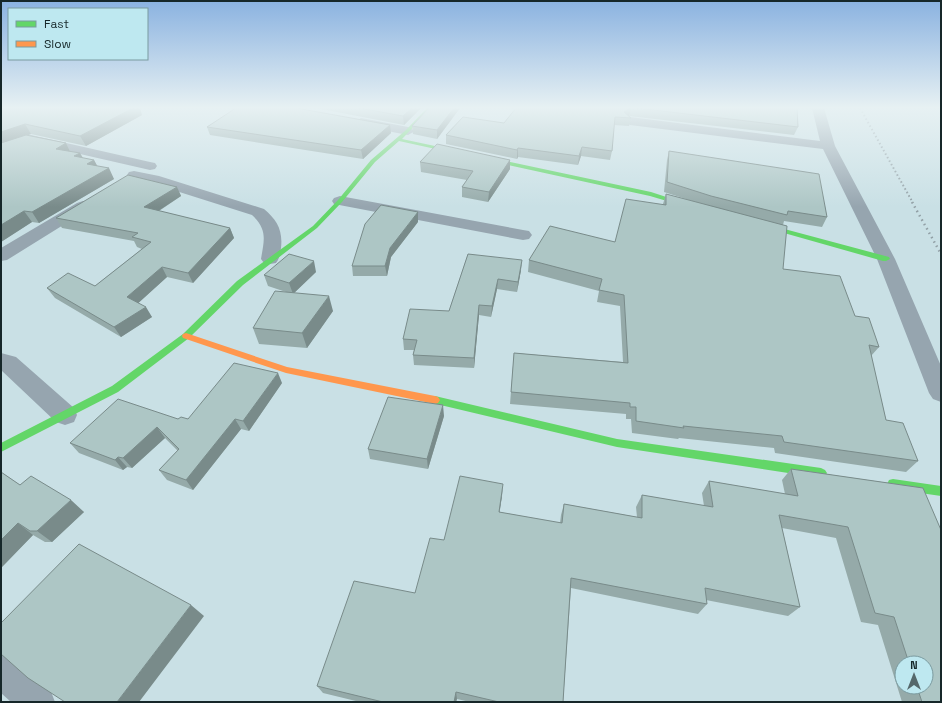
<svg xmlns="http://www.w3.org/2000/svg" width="942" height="703" font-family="'Space Grotesk',sans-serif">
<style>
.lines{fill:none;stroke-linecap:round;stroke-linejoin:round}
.street{fill:#96a5af;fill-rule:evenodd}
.fast{fill:#63d668;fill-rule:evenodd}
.slow{fill:#ff974d;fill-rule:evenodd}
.rail-far1{stroke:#92a0a6;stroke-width:2;stroke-dasharray:1.5 2.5;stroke-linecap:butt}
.rail{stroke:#92a0a6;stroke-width:2.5;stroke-dasharray:1.5 3.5;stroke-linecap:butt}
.wall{fill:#95aaa9;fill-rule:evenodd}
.shaded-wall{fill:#798b8a}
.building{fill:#adc6c5;stroke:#798b8a}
</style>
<rect width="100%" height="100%" fill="#c9e0e5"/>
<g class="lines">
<path class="street" d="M812,108H824L835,146L895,259L941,366V402L933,399L929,393L877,259L823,149L630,125L624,121L630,117L820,141Z
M361,118L408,127L415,131L408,135L356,125L355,122Z
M31,135L150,162L155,163L157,166L155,169L150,170L32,143L1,155V146Z
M134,171L159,176L264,209C277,220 283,230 281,248C280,253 280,258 276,263L270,264L264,263L261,259C264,240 268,230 252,215L151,183L129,178L127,175L129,172Z
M340,196L523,230L529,231L532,235L529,239L523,240L334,204L332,201L334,198Z
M83,201L89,203L91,206L89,209L7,260L1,261V248L77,203Z
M1,353L16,357L74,408L77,415L74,422L65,425L56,422L1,370Z
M1,652L13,657L50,689L55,702H11L1,693Z"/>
<path class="fast" d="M427,108H432L402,139L651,192L697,207L694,209L650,196L399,141L375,162L342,202L317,228L243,285L189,338L118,392L1,452V443L112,386L183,334L237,281L313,226L338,200L371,160L406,130Z
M758,222L889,257L890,259L886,261H883L756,225V223Z
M435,396L617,439L821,468L825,470L827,473L825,476L821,478L617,447L432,403L430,400L432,397Z
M893,479L941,486V496L893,489L889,488L887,484L889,480Z"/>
<path class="slow" d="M186,333L287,367L435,396L438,397L440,400L438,403L435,404L286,373L183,338L182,336L183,334Z"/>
<path class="rail-far1" d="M860,108L913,203"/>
<path class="rail" d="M912,202L941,254"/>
</g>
<path class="wall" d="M1,108L142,115L86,146L31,134L28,135L66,143L70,151L83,158L94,160L97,166L114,179L39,223L32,222L1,242Z
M316,108H421L404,125Z
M429,108H460L437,139L413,134L412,126Z
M516,108H797L798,127L794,135L629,116L631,118L629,126L614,125L612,151L610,160L581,156L578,165L518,157L517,159L446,144V135L504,123Z
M207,127L391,133L363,159L210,135Z
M669,151L827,217L822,227L784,221L783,225V269L855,316L879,347L871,356L886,420L918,461L906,472L775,453L774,448L679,438L678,439L632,433L631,419H626V414L510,404L514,353L623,362L620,306L597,302L599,291L528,272L529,260L615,242L663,204L666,194L689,200L664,192L667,160Z
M510,160V169L488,202L462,197V187L467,180L421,172L420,162Z
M177,187L181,196L159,211L230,228L234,238L193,283L167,277L138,303L152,317L121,337L55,298L47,288L95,286L142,249L137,247L134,241L62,228L56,218Z
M418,222L391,257L387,276H353L352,266Z
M468,254L521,270L517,292L497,289L491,317L479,315L474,368L414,365L413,355L414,350H404L403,339L449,311Z
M316,272L294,293L333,311L307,348L259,344L253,328L286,292L268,286L264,275Z
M282,383L249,431L241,429L193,490L167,480L159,470L178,451L165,438L132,468L127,467L123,470L79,453L70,443L178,419H188Z
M444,416L428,469L370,459L368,449Z
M791,469L923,488L941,702H902L878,625L861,622L836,538L782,528L800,607L788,616L706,600L707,604L698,614L571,588L563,702H470L457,699L456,702H360L323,693L317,686L415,593L444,540L502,496L499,512L560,523L561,515L564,504L637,517L636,507L642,495L704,506L702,493L709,481L785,494L782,480ZM902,663H926V687H902Z
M1,472L20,485L84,512L52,542H45L33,535L1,568Z"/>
<path class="shaded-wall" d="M133,108H140L142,115L86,146L80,136Z
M412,108H421L404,125L403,116Z
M454,108H460L437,139V130Z
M630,108H631L629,116L627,118L624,112Z
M25,124L31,134L1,145V132Z
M390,125L391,133L363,159L361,150Z
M66,143L71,154L56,149Z
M582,147L581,156L578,165L579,156Z
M518,148V157L517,159V150Z
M80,153L86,163L74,156Z
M94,160L100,171L87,164Z
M510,160V169L488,202L489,192Z
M109,168L114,179L39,223L32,212Z
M177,187L181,196L149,217L144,207Z
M24,211L32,222L1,242V225Z
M418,212V222L391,257L387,276L385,266L390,248Z
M230,228L234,238L193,283L188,273Z
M522,260L521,270L517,292L518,282Z
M314,261L316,272L293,294L289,283Z
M162,267L167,277L134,307L127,297Z
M498,279L497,289L491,317L492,306Z
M329,296L333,311L307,348L302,333Z
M479,305V315L474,368V358Z
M146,307L152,317L121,337L114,327Z
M278,373L282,383L249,431L243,421Z
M443,405L444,416L428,469L427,459Z
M235,419L241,429L193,490L186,480Z
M157,427L165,438L132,468L123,458Z
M118,457L127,467L123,470L115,460Z
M503,484L502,496L498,523L499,512Z
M71,500L84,512L52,542L37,531Z
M18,523L33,535L1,568V540Z
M191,605L204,616L139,702H117Z
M456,692L457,699L456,702H454Z"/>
<path class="building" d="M1,108H133L80,136L25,124L1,132Z
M236,108H296L390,125L361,150L207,127Z
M359,108H412L403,116Z
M429,108H454L437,130L412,126Z
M516,108H630L624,112L631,118L615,117L612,151L582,147L579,156L518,148L517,150L446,135L463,117L504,123Z
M636,108H797L798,127Z
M26,135L66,143L56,149L80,153L74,156L94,160L87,164L109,168L32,212L24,211L1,225V143Z
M437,144L510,160L489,192L462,187L473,171L420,162Z
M669,151L819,174L827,217L788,211L787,215L711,196L667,182Z
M128,175L177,187L144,207L230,228L188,273L162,267L127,297L146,307L114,327L47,288L68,273L95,286L151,242L132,237L138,233L56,218Z
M666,194L787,226L783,269L840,276L855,316L869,318L879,347L869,345L886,420L903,423L918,461L784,442L782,436L683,426L684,428L636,421V407H630V403L511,392L514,353L628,363L624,295L599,290L602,279L529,260L550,226L615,242L626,199L666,205Z
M381,205L418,212L390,248L385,266H352L365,224Z
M289,254L314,261L289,283L264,275Z
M468,254L522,260L518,282L498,279L492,306L479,305L474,358L413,355L417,340L403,339L410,309L449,311Z
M275,291L329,296L302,333L253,328Z
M234,363L278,373L243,421L235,419L186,480L159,470L179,449L157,427L123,458L118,457L115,460L70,443L118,399L178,419L181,417L188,419Z
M388,397L443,405L427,459L368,449Z
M791,469L923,488L941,530V702H922L917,687H926V663H909L894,617L875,613L848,527L779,515L800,607L705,588L707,604L571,578L563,702H499L456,692L454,702H383L317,686L354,581L415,593L430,538L444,540L460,476L503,484L499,512L562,523L564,504L642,518V495L713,507L709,481L798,496Z
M1,472L20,485L31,476L71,500L37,531H30L18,523L1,540Z
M79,544L191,605L117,702H65L28,678L1,654V623Z"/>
<linearGradient id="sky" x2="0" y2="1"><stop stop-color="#8ab2e0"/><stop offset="0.52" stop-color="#e7f1f3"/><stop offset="1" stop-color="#e7f1f3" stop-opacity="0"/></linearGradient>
<rect width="942" height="207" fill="url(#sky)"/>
<rect width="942" height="703" fill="none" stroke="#162729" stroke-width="4"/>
<rect x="8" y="8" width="140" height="52" fill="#bee8f0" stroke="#7b9ba0"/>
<rect x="16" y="21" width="20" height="6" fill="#63d668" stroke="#7b9ba0"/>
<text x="44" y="28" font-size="12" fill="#162729">Fast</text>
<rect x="16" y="41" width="20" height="6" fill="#ff974d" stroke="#7b9ba0"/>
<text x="44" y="48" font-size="12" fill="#162729">Slow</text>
<g transform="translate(914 675)"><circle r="19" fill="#bee8f0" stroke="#7b9ba0"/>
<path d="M0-3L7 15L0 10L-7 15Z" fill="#55686b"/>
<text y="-6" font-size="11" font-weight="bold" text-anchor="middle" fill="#162729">N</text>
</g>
</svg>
